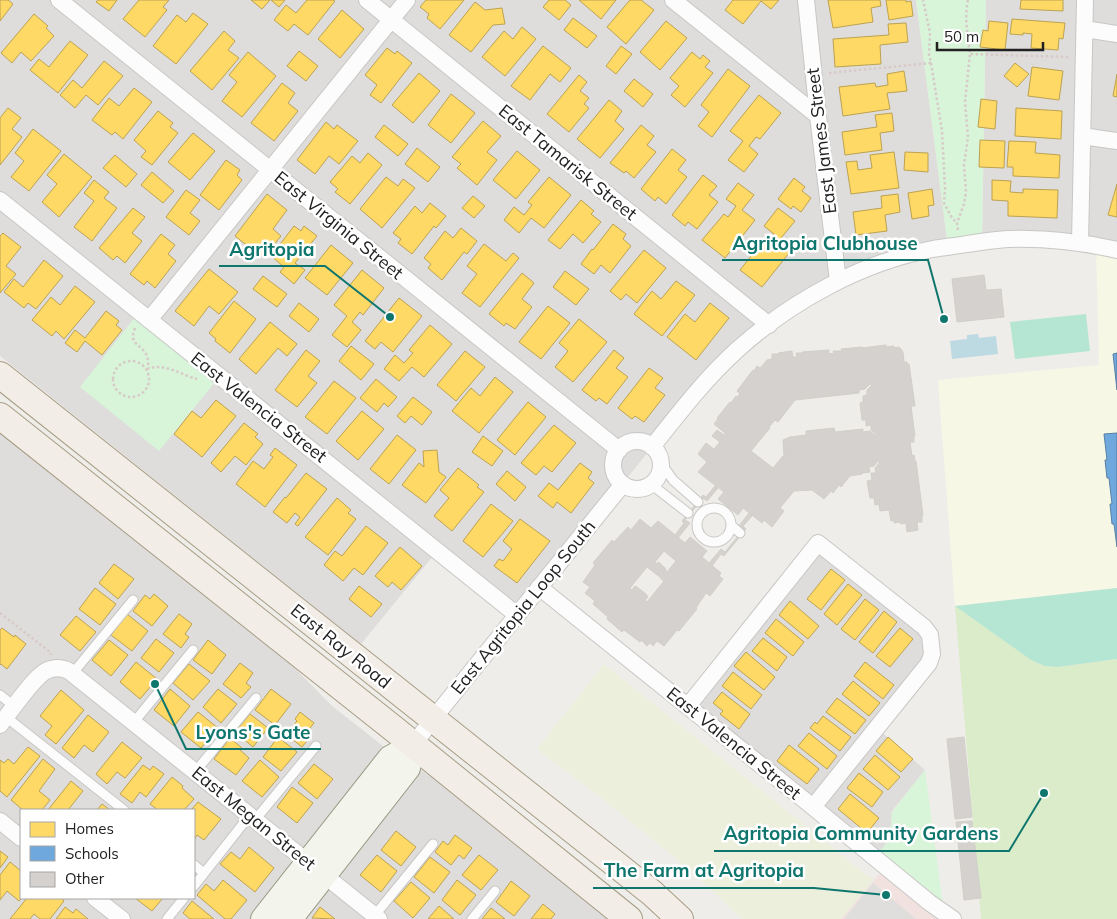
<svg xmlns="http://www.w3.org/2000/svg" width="1117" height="919" font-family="Mulish,sans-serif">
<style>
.residential{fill:#dedddb;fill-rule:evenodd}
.commercial{fill:#f1e2df}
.education{fill:#f7f7e6}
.farmland{fill:#edefdd}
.grass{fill:#daecc9}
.park{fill:#d8f4d9}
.pitch{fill:#b5e6d3}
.parking{fill:#dfdedd}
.water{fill:#bdd9e2}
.homes{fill:#ffd966;stroke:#bca251}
.schools{fill:#6fa8dc;stroke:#5880a4}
.building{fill:#d4d1ce;stroke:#d2cfca;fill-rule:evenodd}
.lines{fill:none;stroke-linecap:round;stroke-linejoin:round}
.lane-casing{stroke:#c8c7c5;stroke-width:11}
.street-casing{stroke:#c8c7c5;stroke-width:18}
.secondary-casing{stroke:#969980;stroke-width:26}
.primary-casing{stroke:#a69d85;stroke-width:28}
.path{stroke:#d8cac8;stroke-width:2.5;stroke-dasharray:2.5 2.5;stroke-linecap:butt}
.lane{stroke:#fdfcfc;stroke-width:9}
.street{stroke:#fdfcfc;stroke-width:16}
.secondary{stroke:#f3f4ec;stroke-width:24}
.primary{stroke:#f2ede6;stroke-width:26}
.labels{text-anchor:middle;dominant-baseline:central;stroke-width:5;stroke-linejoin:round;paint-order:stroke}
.street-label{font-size:18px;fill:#212121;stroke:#fff}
.leader{fill:none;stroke:#0f766e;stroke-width:2}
.callout-dot{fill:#0f766e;stroke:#fff;stroke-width:2}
.callout-label{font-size:19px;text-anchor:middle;font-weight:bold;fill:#0f766e;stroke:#fff;stroke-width:5;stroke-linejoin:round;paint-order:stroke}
</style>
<rect width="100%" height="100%" fill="#efede9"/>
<path class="residential" d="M0,0H916L948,247L913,254L769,325L652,447L517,615L438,550L361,644L0,356Z
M986,0H1117V250L982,242Z
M0,430L288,661L332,706L383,746L438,781L610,919H0ZM21,810H194V898H21Z
M818,543L924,627L932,654L877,728L925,770L892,811L890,839L875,857L688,706Z"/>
<path class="commercial" d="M881,872L941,919H841Z"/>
<path class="education" d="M1096,246L1117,250V588L955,606L938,380L1099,365Z"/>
<path class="farmland" d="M604,664L869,877L871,876L874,879L841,919H742L698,877L678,860L600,797L537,749Z"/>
<path class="grass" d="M955,606L1031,660L1045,666L1058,667L1117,659V919H981Z"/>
<path class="park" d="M916,0H986L982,242L948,247Z
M139,312L220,376L159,451L80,387Z
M925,770L944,913L875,857L890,839L892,812Z"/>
<path class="pitch" d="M1086,314L1090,351L1015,359L1010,322Z
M1117,588V659L1058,667L1045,666L1031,660L955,606Z"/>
<path class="parking" d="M873,883L916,919H844Z"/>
<path class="water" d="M978,334L979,338L996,336L998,354L952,359L950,341L967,339V335Z"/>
<path class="homes" d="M0,0H8L13,4L0,21Z
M98,0H117L109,11L96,2Z
M139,0H169L163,7L167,10L145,37L123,19Z
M251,0H270L262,9Z
M271,0H285L279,7Z
M307,0H333L335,1L308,35L294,24L288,31L274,20L286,5L296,13Z
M426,0H464L440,29L427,18L429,14L420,7Z
M549,0H565L571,5L559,20L543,7Z
M579,0H616L601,19Z
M630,0H641L654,10L626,44L607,27Z
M733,0H779L771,9L761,1L743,24L725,10Z
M828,0H880L881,6L871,8L873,22L833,28Z
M886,0H906V2L911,1L913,16L889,20Z
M1021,0H1063V11L1020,9Z
M475,2L485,10L502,8L505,24L493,25L471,52L449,35Z
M342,10L364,29L340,58L318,39Z
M193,13L208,24L176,64L153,46L177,15L186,22Z
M34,14L48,26L46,28L54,36L31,61L21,52L12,63L1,53Z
M573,18L597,36L587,48L564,30Z
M1012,19L1065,23L1063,39L1059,38L1058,50L1031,48L1032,34L1023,33V35L1010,34Z
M666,21L687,38L660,70L640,52Z
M989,21L1008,23L1005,50L980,47L983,30L988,31Z
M906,23L908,42L880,45L881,64L835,67L833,39L889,35L888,24Z
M522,27L536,39L505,76L482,57L504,31L513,39Z
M224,31L235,41L228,50L239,58L212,90L190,71Z
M70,41L88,55L58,93L30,70L39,59L49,67Z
M543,46L571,68L560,82L550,74L530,100L511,86Z
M621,46L632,54L616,74L606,66Z
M387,48L395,54L397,51L412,63L381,103L370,95L377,85L365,75Z
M299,51L318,66L306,81L287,66Z
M248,52L276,76L242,117L222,101L237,82L229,75Z
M692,52L700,59L703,55L710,61L705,67L713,73L685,107L671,95L679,86L670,78Z
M104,61L123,76L98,105L86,95L75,108L60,95L73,80L82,88Z
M1015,63L1029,74L1017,87L1004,76Z
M1032,67L1063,71L1059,100L1028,96Z
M728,69L750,86L712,137L698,126L709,112L701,105Z
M904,71L907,91L887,93L890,109L843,116L839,87L875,83L876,87L888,85L887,74Z
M419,73L440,91L413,123L392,105Z
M1117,74V97L1113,96Z
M579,75L587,82L580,91L589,98L584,104L589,108L569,132L547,114Z
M634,79L653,94L643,107L624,91Z
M282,83L295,93L288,103L298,111L274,141L251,123Z
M134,88L152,102L123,139L115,132L112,135L92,120L109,98L119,106Z
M451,94L475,113L451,143L428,125Z
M759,95L781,113L760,139L756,137L749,146L758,154L744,172L728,160L743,141L730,131Z
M981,99L997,101L995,129L978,127Z
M609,100L622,111L615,121L624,129L600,158L577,139Z
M8,108L21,118L12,129L22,137L0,165V118Z
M1016,108L1062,111L1061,139L1015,136Z
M158,111L173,123L170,127L178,133L152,165L141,157L146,151L134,140Z
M892,113L894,131L880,133L882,150L845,155L842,132L877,127L875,115Z
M483,121L501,136L487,152L497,160L477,185L457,168L461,164L452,157Z
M326,122L334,129L337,125L358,141L339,164L329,156L315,174L297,160Z
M384,125L408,144L398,156L375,137Z
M641,125L654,136L647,145L656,152L634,178L626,171L624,173L610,163Z
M33,129L61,151L29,191L11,177L24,161L15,153Z
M193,133L215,151L190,180L168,162Z
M980,140L1005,141L1004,168L979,167Z
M1009,141L1036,142L1035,153L1060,155L1059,178L1013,176V167H1007Z
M417,148L440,167L428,182L405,164Z
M672,149L686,160L678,170L687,177L666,204L658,197L655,201L641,189Z
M517,151L540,170L516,199L493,180Z
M894,152L899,188L851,194L846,162L857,161L858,170L872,168L870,155Z
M905,152L928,153V172L904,170Z
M368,153L382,165L350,204L335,192L338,189L330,182L352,156L360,163Z
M64,154L92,177L59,217L42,202L57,184L47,175Z
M115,155L137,174L126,187L103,168Z
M226,160L240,170L237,175L242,180L219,210L200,195Z
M152,172L174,191L163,203L141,185Z
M703,175L717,186L709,195L718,202L697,229L688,222L685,226L672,215Z
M386,177L398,186L403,179L415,188L382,228L360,209Z
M549,177L571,195L544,228L531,218L519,233L504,220L514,207L524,215L532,205L528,202Z
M794,178L805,187L802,191L811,198L801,212L793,206L791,209L778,199Z
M94,180L109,192L104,198L117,208L92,241L74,227L94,201L84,193Z
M992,180L1011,181L1010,192L1023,193V189L1058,190L1057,218L1008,216V201L992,200Z
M738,183L754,195L742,210L755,220L725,258L702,240L724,214L728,217L736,206L726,199Z
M1117,184V217L1108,215Z
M932,189L934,205L928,206L929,216L912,219L908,193Z
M186,190L200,200L190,213L200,221L189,235L166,217Z
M267,194L287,210L273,229L281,236L263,258L235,236Z
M898,194L900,212L885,215L887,231L856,235L853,212L882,208L881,196Z
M473,196L485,206L474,218L462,208Z
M581,200L594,211L591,214L601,222L583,243L573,234L560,249L548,240Z
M430,203L446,216L436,228L434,226L412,254L398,243L401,239L393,233L415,206L422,213Z
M133,208L145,217L132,233L142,241L125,263L117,256L113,260L99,248Z
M778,208L795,221L781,238L793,248L762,287L740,270L763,241L766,244L774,234L764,226Z
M613,224L626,234L623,239L631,246L610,273L601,265L594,274L581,264L592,249L593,250Z
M294,226L301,231L304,226L317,236L295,263L305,270L294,284L280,272L284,267L271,256Z
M461,228L477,241L467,254L464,252L442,280L428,268L431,264L424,258L445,231L453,238Z
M3,233L21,247L6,266L16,274L0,293V236Z
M161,234L175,245L168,254L176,261L155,288L147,281L144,285L130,274Z
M484,244L506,261L513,253L519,258L480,307L462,293L477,274L467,266Z
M331,245L353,263L327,295L305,278Z
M644,250L666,268L637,303L626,294L621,300L610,291Z
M44,260L63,276L36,309L28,303L24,308L4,292L14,279L23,287Z
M209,269L238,292L219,314L209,306L194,326L175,311Z
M362,270L384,288L363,315L360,312L352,322L361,330L347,347L332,335L347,316L334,305Z
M565,271L589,289L576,305L553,287Z
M522,273L534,283L522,299L532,307L515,329L506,323L504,326L489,314Z
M263,276L287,294L277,307L253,289Z
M676,281L695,295L662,336L634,314L652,291L661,299Z
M75,286L95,302L64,339L56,331L52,336L32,320L51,297L60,305Z
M399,298L422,316L393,352L381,342L375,349L365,341Z
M234,301L256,319L230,353L215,341L216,339L209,333Z
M299,303L319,319L309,332L289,316Z
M710,303L729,318L696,360L667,337L685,314L695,322Z
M548,306L570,323L541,359L519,342Z
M106,311L119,321L116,325L122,330L102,355L85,341L77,352L65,343L75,330L85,338Z
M579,319L607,342L573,382L555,367L568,351L559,343Z
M270,322L297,344L287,356L278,348L256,374L239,359Z
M430,325L452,344L424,377L412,367L399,381L384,369L395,355L404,363L413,353L409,350Z
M351,346L374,364L361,380L339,361Z
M306,350L320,361L308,376L317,383L297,407L275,390Z
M614,350L624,358L616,368L628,377L607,404L599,398L596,401L582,390Z
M465,351L485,367L456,401L437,385Z
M649,368L663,378L655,388L665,395L644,422L635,416L632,419L618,408Z
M495,377L513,392L479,433L452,411L471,388L480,396Z
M376,379L397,397L388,407L384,403L377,412L360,398Z
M334,381L356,398L327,434L305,417Z
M413,397L432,412L422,425L411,416L405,423L397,416Z
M216,400L236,416L202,457L174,434L192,411L201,418Z
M528,402L546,417L515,455L497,440Z
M362,411L384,429L358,460L336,441Z
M244,423L258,434L255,437L263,444L246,465L235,456L221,472L211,463Z
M554,425L576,443L552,472L544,466L536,475L521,463Z
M397,435L416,450L389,484L370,469Z
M483,436L503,451L492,466L472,452Z
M275,448L297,465L265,507L236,484L253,461L264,469L273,457L270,455Z
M437,450L439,472L446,477L426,503L402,485L419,463L424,467L423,451Z
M580,463L592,472L588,478L594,483L571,513L557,502L553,508L538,496L549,483L558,490Z
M458,468L479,485L477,487L484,492L452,531L434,516L449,498L440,490Z
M507,471L526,487L515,501L496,484Z
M306,473L327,489L298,526L295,524L300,517L295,513L287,523L273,512L285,497L286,498Z
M337,498L351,510L348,513L356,519L328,555L305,537Z
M491,504L513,521L483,557L463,541Z
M520,519L550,541L517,583L494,566L499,559L503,561L512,549L503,541Z
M366,526L388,543L363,575L354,568L343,581L324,565L335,551L342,556Z
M400,547L422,566L401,590L392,582L388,587L375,576Z
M114,564L134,579L118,599L99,583Z
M831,569L845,580L821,610L807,599Z
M848,584L862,595L837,625L824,614Z
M359,586L382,604L371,617L349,599Z
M95,588L116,604L100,625L79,609Z
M154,594L168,606L152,626L133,611L145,595L150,599Z
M865,599L879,610L855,640L841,629Z
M790,601L819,626L808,639L779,615Z
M884,611L897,622L873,653L859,642Z
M127,614L148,631L132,651L111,635Z
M179,614L192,624L185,634L189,637L181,648L163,634Z
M76,616L96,632L80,651L60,635Z
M776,619L804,642L793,656L765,633Z
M2,628L14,637L15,635L26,644L7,669L1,664L0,665V630Z
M900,628L913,639L890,667L876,656Z
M763,638L787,657L777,671L752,651Z
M156,639L174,653L159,672L141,658Z
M109,640L128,655L111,676L92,660Z
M208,640L226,655L212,674L193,660Z
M746,652L775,677L764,690L734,666Z
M136,662L157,679L140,699L120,682Z
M865,662L894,685L883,699L854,676Z
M240,663L253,673L246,683L251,687L241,698L223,684Z
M189,664L210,681L193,700L173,683Z
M733,672L762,695L751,709L722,686Z
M853,681L880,703L869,716L842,694Z
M170,689L190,706L174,726L154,710Z
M218,689L237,704L221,723L203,707Z
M271,689L291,704L275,725L255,710Z
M61,690L84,710L56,744L45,735L52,726L40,716Z
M722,692L750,714L739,729L720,714L723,711L713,703Z
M837,698L866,720L855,734L826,712Z
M198,712L218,728L201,748L181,732Z
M300,712L314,723L307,732L311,736L302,747L286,734L297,721L295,719Z
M250,714L268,728L253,747L235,732Z
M88,715L109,732L93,752L84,745L74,758L62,748Z
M823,716L851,737L840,751L810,728L815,722L817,724Z
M809,733L837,756L827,769L798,746Z
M278,737L297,752L281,771L263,757Z
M888,737L913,759L901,772L876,751Z
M230,738L242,748L240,750L249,758L236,775L214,759Z
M122,742L142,758L125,778L117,772L107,784L96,774Z
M789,745L819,769L807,784L777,761Z
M28,747L40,756L7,797L0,791V760L4,763L8,759L14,764Z
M875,755L900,777L888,790L863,769Z
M43,759L55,769L39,791L50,800L42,810H23L11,800Z
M260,760L279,777L262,797L242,781Z
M314,764L333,779L317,799L298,783Z
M143,765L150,770L153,766L164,774L146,797L140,792L132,803L120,794Z
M859,773L883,792L872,807L847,788Z
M172,777L183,786L182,788L194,799L184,810H158L150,804Z
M71,781L83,791L68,810H69H48Z
M292,787L313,803L297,823L277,807Z
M850,794L879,818L867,833L838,809Z
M198,802L221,819L204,840L197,835L194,840V810H191Z
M102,804L110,810H97Z
M396,831L416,847L401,866L381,850Z
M455,835L472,848L464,859L459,855L451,865L435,852L443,841L448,845Z
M249,847L274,868L255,892L220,864L231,852L240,859Z
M0,851L8,857L0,868Z
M377,855L397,871L381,892L360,875Z
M479,855L498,870L481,890L462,875Z
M430,857L450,872L434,893L414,877Z
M10,862L21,871L22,898L19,901L7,891L0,900V875Z
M223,880L247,900L231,919H225L197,895L206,884L214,891Z
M457,880L476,895L460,915L442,900Z
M511,881L530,896L514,916L496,902Z
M411,882L430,898L413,918L394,901Z
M27,898H61L64,901L50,919H40L34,914L30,919H10Z
M135,898H163L152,911Z
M192,901L214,919H190L183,913Z
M543,904L555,914L551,919H531Z
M439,906L454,919H428Z
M65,907L73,913L76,909L88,919H56Z
M320,907L335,919L312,918Z
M491,908L505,919H482Z"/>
<path class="schools" d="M1117,353V390L1113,354Z
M1117,433V547L1114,524H1112L1110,504H1112L1109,478H1107L1105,460H1107L1104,434Z"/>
<path class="building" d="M984,275L986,290L1001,289L1004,317L957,322L952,279Z
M886,345V347L894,346V348L899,347L901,349L903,352L904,362H907V364H909L915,406H911L915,436H914V442H910L912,456L914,455L915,461H916L923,515H922V522H917L918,530L907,532L906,523L901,524L900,522L894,523V520L891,521L889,510L880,511L879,504L875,505L874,498H870L867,481L872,480L871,473H876L875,468L880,462L878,461L874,466L869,467L870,472L862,473V474L850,476L841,487L839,485L833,493L831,491L824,499L812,490L794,491L780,508L784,511L772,527L764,520L762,523L743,508L738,515L718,499L724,492L698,472L707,462L698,454L706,443L714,449L720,442L712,436L717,430L724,435L726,434L714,424L718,419L717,418L730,402L731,403L736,396L737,397L740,394L737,391L753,370L754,371L757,366L760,368L767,360L772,359V354H779L778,353L792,351L793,357H797L796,353H802V352L829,350V354L834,353L833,351H842L841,349L862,347V348ZM870,384L872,385L867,390V395L863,396V402L860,403L862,420H866V426L871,425V430L877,435L876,436L870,431L863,432V429L835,432L834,428L806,431V435L790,437L783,440L784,456H783L773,468L751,451L770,428L769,427L775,420L778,422L795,400L859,393V390L865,389Z
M715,486L718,488L707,501L703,498L685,520L690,523L678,538L675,535L684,523L682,521L703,495L706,497Z
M749,513L752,516L743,526L746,529L724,556L721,554L712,566L709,563L721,549L725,552L743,530L739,526Z
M640,519L651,528L658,521L685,543L690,537L707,551L702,557L721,573L719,576L723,579L710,596L706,593L696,608L697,609L679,631L677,630L664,646L657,641L653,646L650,643L647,646L641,640L640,642L624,630L622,632L607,619L608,617L593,604L595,601L585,593L590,587L583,582L595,565L593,563L612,540L614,542L628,527L631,530ZM664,551L676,561L667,572L665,570L666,569L661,564H659L660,563L658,562L657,564L655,562ZM647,567L661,578V579L664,581L647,602L645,600L648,597L646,594L637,587L635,586L632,590L630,588Z
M964,737L972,817L955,819L947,739Z
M972,821L981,898L964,900L956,822Z"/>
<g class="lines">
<defs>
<path id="lane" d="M661,463L673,480L698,502
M652,485L688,513
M697 525a17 17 0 1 1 34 0a17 17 0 1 1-34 0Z
M731,525L740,533
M73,673L133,600
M0,695L14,706
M6,717L124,810
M134,722L193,650
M195,772L256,698
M255,820L316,746
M194,865L204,873
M194,886L250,815
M375,915L433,844
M167,919L184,898
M472,919L495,891"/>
<path id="street" d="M59,0L619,450
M367,0L769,325
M673,0L818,116
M806,0L818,116L838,281
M1085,29L1117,34
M1082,136L1117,141
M0,200L517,615
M1080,243L1085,0
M149,320L407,0
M613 465a24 24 0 1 1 48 0a24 24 0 1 1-48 0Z
M652,447C679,413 705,379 737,350C790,302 862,262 933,249C944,247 956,246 967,244C980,242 994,240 1008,239C1044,238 1082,242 1117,250
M539,587L813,807L930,903L953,919
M688,706L818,543L924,627L930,635L932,654L929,663L813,807
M0,725C10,712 34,677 46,671C54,667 61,667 69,671L379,919
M413,745L433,719L623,484
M0,821L21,838
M95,898L122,919"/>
<path id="secondary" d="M263,919L390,758L413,745
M290,919L408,768L413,745"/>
<path id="primary" d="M0,375L652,893L680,919
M0,416L394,729L629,919"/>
</defs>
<use href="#lane" class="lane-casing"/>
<use href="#street" class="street-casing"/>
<use href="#secondary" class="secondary-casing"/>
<use href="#primary" class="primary-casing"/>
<path class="path" d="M968,0C964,18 968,36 970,54L1069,57
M931,63L942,131L945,189L944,203L952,218L957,223
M829,73L931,63L929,54L930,33L923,0
M958,230L957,223L964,204L966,192L964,165L968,137L965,102L970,54
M135,328C128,345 141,343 147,356C148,359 148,364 149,368
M113 379a18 18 0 1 1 36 0a18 18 0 1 1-36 0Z
M147,369C164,362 181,375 197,379
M0,613L50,652L51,655"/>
<use href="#lane" class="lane"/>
<use href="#street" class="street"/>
<use href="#secondary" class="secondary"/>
<use href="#primary" class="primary"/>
</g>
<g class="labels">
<g class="street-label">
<text transform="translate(821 141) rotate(-97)">East James Street</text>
<text transform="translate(568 162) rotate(39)">East Tamarisk Street</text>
<text transform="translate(339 225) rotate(39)">East Virginia Street</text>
<text transform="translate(259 407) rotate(38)">East Valencia Street</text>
<text transform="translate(523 607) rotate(-51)">East Agritopia Loop South</text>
<text transform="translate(341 646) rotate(39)">East Ray Road</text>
<text transform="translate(734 743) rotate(39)">East Valencia Street</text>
<text transform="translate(254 818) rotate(39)">East Megan Street</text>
</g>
</g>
<path class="leader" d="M944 319L928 260H722M390 317L325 266H219M155 684L186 749H321M1044 793L1009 851H714M886 895L814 888H593"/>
<g class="callout-dot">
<circle cx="944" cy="319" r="5"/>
<circle cx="390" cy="317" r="5"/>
<circle cx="155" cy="684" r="5"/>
<circle cx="1044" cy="793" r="5"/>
<circle cx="886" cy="895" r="5"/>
</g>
<g class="callout-label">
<text x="825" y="250">Agritopia Clubhouse</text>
<text x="272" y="256">Agritopia</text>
<text x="253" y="739">Lyons's Gate</text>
<text x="861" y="840">Agritopia Community Gardens</text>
<text x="704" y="877">The Farm at Agritopia</text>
</g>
<rect x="20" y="809" width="175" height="90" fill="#ffffff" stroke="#a6a6a6"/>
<rect x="30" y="822" width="25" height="15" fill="#ffd966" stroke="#a6a6a6"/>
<text x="65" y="834" font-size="15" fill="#212121">Homes</text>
<rect x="30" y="846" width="25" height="15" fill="#6fa8dc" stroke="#a6a6a6"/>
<text x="65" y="859" font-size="15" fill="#212121">Schools</text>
<rect x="30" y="872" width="25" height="15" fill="#d4d1ce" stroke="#a6a6a6"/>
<text x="65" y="884" font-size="15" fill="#212121">Other</text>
<path d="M937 42v8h106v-8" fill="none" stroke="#212121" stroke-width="2.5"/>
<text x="944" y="42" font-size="15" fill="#212121" stroke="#ffffff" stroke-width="4" paint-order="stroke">50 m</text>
</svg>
